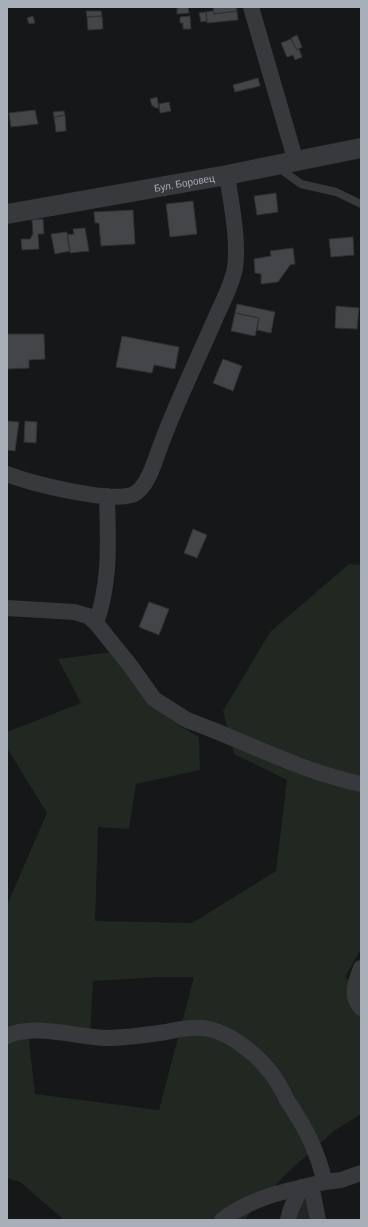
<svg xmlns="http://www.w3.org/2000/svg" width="368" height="1227" font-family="Barlow,sans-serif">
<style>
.green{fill:#202821;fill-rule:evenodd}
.building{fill:#434548;stroke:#303134}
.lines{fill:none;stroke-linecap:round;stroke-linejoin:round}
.service{stroke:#37393d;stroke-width:8}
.minor{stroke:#37393d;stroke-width:16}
.tertiary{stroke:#37393d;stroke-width:20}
.labels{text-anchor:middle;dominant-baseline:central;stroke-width:3;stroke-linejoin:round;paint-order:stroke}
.street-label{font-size:10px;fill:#a9afb8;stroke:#111213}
</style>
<rect width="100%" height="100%" fill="#161718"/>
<path class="green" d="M349,564L361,565V949L345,977L361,989V1114L334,1131L287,1173L244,1220H64L20,1182L7,1178V905L47,813L7,748V732L81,703L58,659L119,651L166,714L182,727L199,737L200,770L136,784L129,829L98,827L95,921L192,923L276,871L287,780L234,754L223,711L270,632ZM161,977H194L159,1110L35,1094L28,1031L90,1037L93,981Z
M302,1187L318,1220H288Z"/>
<path class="building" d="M188,7L189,13L177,14V8Z
M213,7H236L237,11L214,14Z
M86,11H101L102,16L87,17Z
M213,11L214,14L237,11L238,20L207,23L206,12Z
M206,12L207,21L201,22L199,13Z
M33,16L35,23L29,24L27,18Z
M102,16L103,29L88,30L87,17Z
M190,16L191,29H183V23H180V17Z
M297,35L302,47L297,50L291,38Z
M291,39L297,50L299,49L302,57L295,60L293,55L287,57L281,43Z
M258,78L260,86L235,92L233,85Z
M157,97L159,108H155L154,106H152L150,99Z
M169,102L171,111L160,113L159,104Z
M35,110L38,124L11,127L9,113Z
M64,111L65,115L54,117L53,112Z
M65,115L66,131L56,132L54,117Z
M276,193L278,212L257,215L254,196Z
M193,201L197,234L170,237L166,204Z
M133,210L135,244L101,246L99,223H95L94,212Z
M43,219L44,234H38L39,249L22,250L21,239H30L33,234L32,220Z
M85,228L89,251L70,253L67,235L74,234L73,229Z
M67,232L70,251L55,254L51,234Z
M353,237L354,255L331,257L329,239Z
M293,248L295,264L290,265L278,282L261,284V274L255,273L254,259L271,256L270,251Z
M237,304L275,312L271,333L257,330L259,318L235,313Z
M336,306L359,308L357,329L335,328Z
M235,313L259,318L255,336L231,331Z
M7,334H44L45,359L29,360V368L7,369Z
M122,336L179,347L175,369L154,365L152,373L116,367Z
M223,359L242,366L233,391L213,383Z
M7,421L19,422L15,451L7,450Z
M25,421L37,422L36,443L24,442Z
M193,529L207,535L197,558L184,553Z
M149,602L169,609L159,635L139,627Z"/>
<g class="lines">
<path class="service" d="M279,168L301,184L336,192L361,204"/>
<path class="minor" d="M251,7L296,162
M7,474C30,483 112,504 134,494C148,487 155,460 160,447C176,403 197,361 215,319C222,303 232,285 235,268C239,240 231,203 227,175
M7,608L74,612L88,616L96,623C111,581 108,540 107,496
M96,623L129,664L154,699L187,720C245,741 300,771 361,784
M361,968C358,977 352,990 356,1000C357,1003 359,1006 361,1008
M7,1036C33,1023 77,1037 106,1038C126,1038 146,1035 166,1032C180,1029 195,1026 209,1029C233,1034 260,1057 274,1077C279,1084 283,1092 287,1100C298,1117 309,1134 316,1154C320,1163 322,1173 325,1182L341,1180L361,1173
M311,1185L318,1220
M222,1220C252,1197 289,1190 325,1182
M288,1220C290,1208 296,1198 302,1187"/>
<path class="tertiary" id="s1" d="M7,214L227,175L361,148"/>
</g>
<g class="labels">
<g class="street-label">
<text stroke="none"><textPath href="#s1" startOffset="180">Бул. Боровец</textPath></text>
</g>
</g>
<rect width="368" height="1227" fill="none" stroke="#a9afb8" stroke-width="16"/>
</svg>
